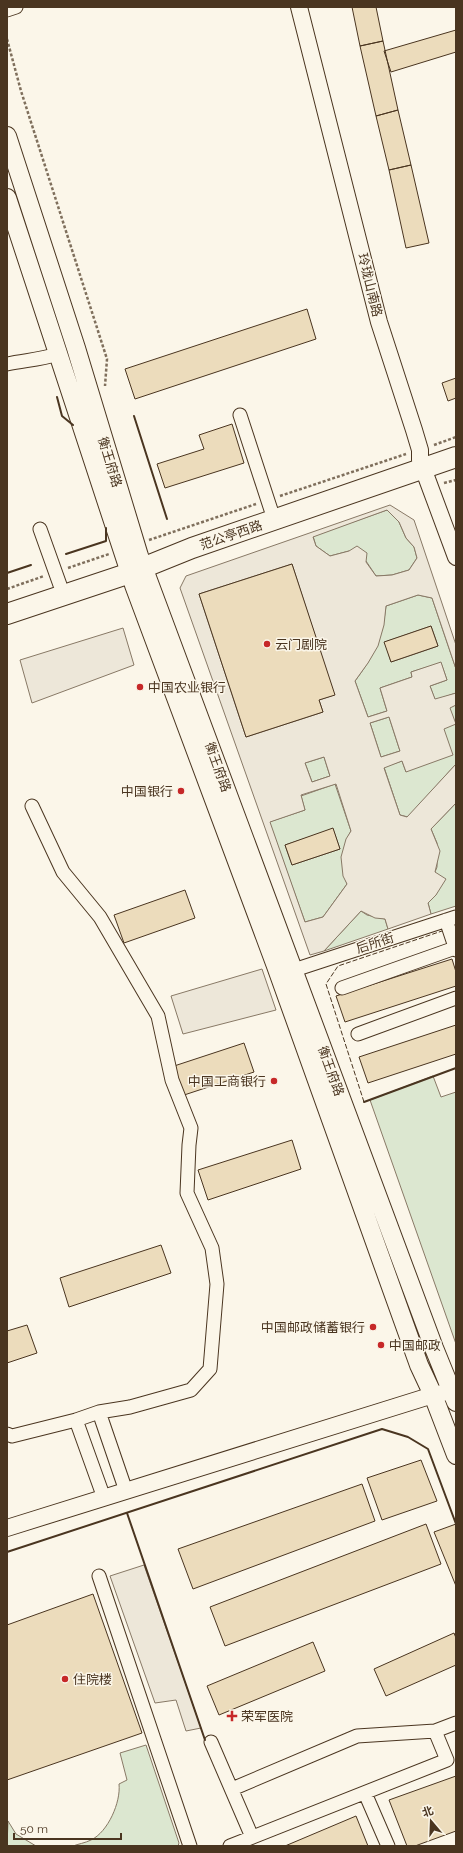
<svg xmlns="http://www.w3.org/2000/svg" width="463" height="1853" font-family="Raleway,'Noto Sans SC',sans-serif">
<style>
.green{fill:#dce7d0;stroke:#887966;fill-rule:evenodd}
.parking{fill:#ede7d9;stroke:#887966;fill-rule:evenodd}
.building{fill:#ecdcbc;stroke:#4a3520}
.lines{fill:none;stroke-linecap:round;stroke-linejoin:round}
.minor-casing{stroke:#4a3520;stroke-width:15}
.tertiary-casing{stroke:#4a3520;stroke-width:18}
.secondary-casing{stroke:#4a3520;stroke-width:20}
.primary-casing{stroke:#4a3520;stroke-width:22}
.path{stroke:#7f6f5c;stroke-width:2.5;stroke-dasharray:3 2;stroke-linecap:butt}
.minor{stroke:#fbf6e9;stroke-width:13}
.tertiary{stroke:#fbf6e9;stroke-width:16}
.secondary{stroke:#fbf6e9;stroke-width:18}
.primary{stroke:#fbf6e9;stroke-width:20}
.fence{stroke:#4a3520;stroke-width:1;stroke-dasharray:5 2;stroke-linecap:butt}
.wall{stroke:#4a3520;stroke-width:2}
.poi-dot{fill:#c62828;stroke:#fbf6e9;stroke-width:1.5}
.labels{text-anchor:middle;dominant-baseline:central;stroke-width:3;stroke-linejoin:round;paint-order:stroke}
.street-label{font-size:13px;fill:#4a3520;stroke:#fbf6e9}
.poi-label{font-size:13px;fill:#4a3520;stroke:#fbf6e9;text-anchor:start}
</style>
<rect width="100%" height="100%" fill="#fbf6e9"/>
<path class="green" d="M387,510L399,522L406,538L414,547L417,558L409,570L392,575L376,576L366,561L349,551L330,556L316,546L313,536Z
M418,595L432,598L456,669V693L435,700L430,686L447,680L441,663L411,672L412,677L380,688L387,711L368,717L355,681C375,654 382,639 386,606ZM431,626L438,646L391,662L385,642Z
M456,705V764L408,817L400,815L384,767L402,761L406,772L444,728L450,707Z
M389,717L400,751L381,757L370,723Z
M324,757L330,776L312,782L305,763Z
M335,784L351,831C343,843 341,871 347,884L323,917L305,922L269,822L305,810L301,796ZM333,829L340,849L292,865L285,845Z
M456,803V906L431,914L428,903L436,895L435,872L437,867V843L431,829Z
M361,911L367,915L385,919L388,929L324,951Z
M433,1076L441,1097L456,1092V1344L370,1100Z
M146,1745L179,1843L178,1846H73C78,1844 85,1843 91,1840C108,1832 121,1802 119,1784L127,1780L120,1753Z
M8,1821L16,1834L36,1846H7Z"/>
<path class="parking" d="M390,505L414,520L456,645V669L432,598L418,595L386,606L384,625L378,646L368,663L355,681L368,717L387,711L380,688L412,677L411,672L441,662L447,680L430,686L435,699L456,693V705L450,708L456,724L444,729L453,755L406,772L402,761L384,768L400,815L407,817L456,764V803L431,829L440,851L435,872L446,879L436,895L428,903L431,914L388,929L385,919L375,918L361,911L324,951L310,955L180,588L186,576ZM387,510L399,522L406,538L414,547L417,558L409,570L392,575L376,576L366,562L367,553L357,546L349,551L330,556L316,546L313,537ZM292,564L334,695L319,700L323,712L246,737L199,594ZM389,717L400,751L381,757L370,723ZM324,757L330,776L312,782L305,763ZM336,784L351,831L346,839L341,857L343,876L347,884L323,917L305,922L270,822L305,810L301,795Z
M123,628L134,665L32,703L20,660Z
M262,969L276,1010L183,1034L171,996Z
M144,1565L201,1728L186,1731L176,1700L155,1703L110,1576Z"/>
<path class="building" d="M352,7H376L383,41L360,46Z
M456,30V52L391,72L384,51Z
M383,41L398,110L376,116L360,46Z
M398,110L411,165L389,170L376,116Z
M411,165L429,243L406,248L389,170Z
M307,309L316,339L135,399L125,369Z
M456,378V398L448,401L442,383Z
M232,424L244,463L165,488L157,464L204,449L199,435Z
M292,564L335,695L319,700L323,712L246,737L199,594Z
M431,626L438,646L391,662L384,642Z
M333,828L340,849L292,865L285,845Z
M185,890L195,918L124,943L114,915Z
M452,959L456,972V986L345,1022L336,996Z
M456,1025V1054L368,1083L359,1057Z
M244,1043L254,1072L175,1098L165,1069Z
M292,1140L301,1169L208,1200L198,1170Z
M161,1245L171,1273L69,1307L60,1278Z
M27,1325L37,1353L7,1363V1331Z
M421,1460L437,1501L382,1520L367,1478Z
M362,1484L375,1521L193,1589L178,1549Z
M426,1524L441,1564L225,1646L210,1607Z
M456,1524V1586L434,1532Z
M93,1594L142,1733L7,1780V1625Z
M454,1633L456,1638V1665L386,1696L374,1669Z
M313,1642L325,1671L219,1715L207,1686Z
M456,1776V1831L415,1846H407L389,1800Z
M356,1816L368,1846H285Z"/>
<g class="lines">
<defs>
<path id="minor" d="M7,10L16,7
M7,364C25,360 40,360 57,354
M240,415L271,510
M40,529L60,585
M446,920L456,950
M294,970L456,917
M342,988L455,948
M358,1034L456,998
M99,1412L126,1491
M76,1420L104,1498
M7,1434L12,1436L76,1420L99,1412L130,1407L191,1390L210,1369L217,1284L212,1248L187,1193L189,1145L191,1128L172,1080L158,1016L100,917L63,872L32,806
M99,1576L190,1846
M211,1742L252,1837
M232,1789L357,1736L435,1731L456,1723
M365,1793L388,1846
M230,1846L447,1760L435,1731"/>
<path id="tertiary" d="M299,7L379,322L414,430L420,450V460L456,557
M7,1528L433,1395L456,1390"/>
<path id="secondary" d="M7,136L76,348L139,556L434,1348L456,1402
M7,198L134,585L276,966L419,1365L433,1395L456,1455"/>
<path id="primary" d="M7,614L130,573L192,548L456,457"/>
</defs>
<use href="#minor" class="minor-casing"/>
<use href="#tertiary" class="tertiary-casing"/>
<use href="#secondary" class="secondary-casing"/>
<use href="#primary" class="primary-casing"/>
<path class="path" d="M7,39L21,91L107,359L105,386
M434,445L456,437
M444,483L456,480
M280,496L406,454
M149,540L256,504
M68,568L109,554
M7,589L44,576"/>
<use href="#minor" class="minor"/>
<use href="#tertiary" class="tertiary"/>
<use href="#secondary" class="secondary"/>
<use href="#primary" class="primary"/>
<path class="fence" d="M364,1102L326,984L338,966L442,931"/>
<path class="wall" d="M57,397L62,416L73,425
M134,416L167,519
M66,554L106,541V528
M7,573L31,565
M364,1102L456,1068
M127,1513L205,1740
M7,1552L382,1429L408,1437L428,1449L456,1524"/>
</g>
<g class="poi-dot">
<circle cx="267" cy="644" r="4"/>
<circle cx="140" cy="687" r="4"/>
<circle cx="181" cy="791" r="4"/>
<circle cx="274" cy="1081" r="4"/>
<circle cx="373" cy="1327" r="4"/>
<circle cx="381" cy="1345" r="4"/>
<circle cx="65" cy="1679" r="4"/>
<path d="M230 1710h4v4h4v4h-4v4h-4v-4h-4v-4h4z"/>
</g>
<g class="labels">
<g class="street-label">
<text transform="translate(370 285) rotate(76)">玲珑山南路</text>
<text transform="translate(110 462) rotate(73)">衡王府路</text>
<text transform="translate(231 535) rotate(-19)">范公亭西路</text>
<text transform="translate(218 767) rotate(70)">衡王府路</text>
<text transform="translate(375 943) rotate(-18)">后所街</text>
<text transform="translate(331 1071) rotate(70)">衡王府路</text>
</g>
<g class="poi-label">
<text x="275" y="644">云门剧院</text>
<text x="148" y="687">中国农业银行</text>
<text x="173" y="791" text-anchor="end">中国银行</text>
<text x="266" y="1081" text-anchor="end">中国工商银行</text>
<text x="365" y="1327" text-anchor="end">中国邮政储蓄银行</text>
<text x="389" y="1345">中国邮政</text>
<text x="73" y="1679">住院楼</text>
<text x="241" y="1716">荣军医院</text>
</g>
</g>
<rect width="463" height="1853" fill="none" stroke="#4a3520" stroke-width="16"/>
<g transform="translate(431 1821) rotate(341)" stroke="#fbf6e9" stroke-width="3" paint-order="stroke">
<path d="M0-3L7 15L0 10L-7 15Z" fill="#4a3520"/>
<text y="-6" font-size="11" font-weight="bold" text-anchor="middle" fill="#4a3520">北</text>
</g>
<path d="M14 1833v6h107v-6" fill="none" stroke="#4a3520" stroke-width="2"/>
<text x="20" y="1833" font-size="12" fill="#4a3520" stroke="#fbf6e9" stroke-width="3" paint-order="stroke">50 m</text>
</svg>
